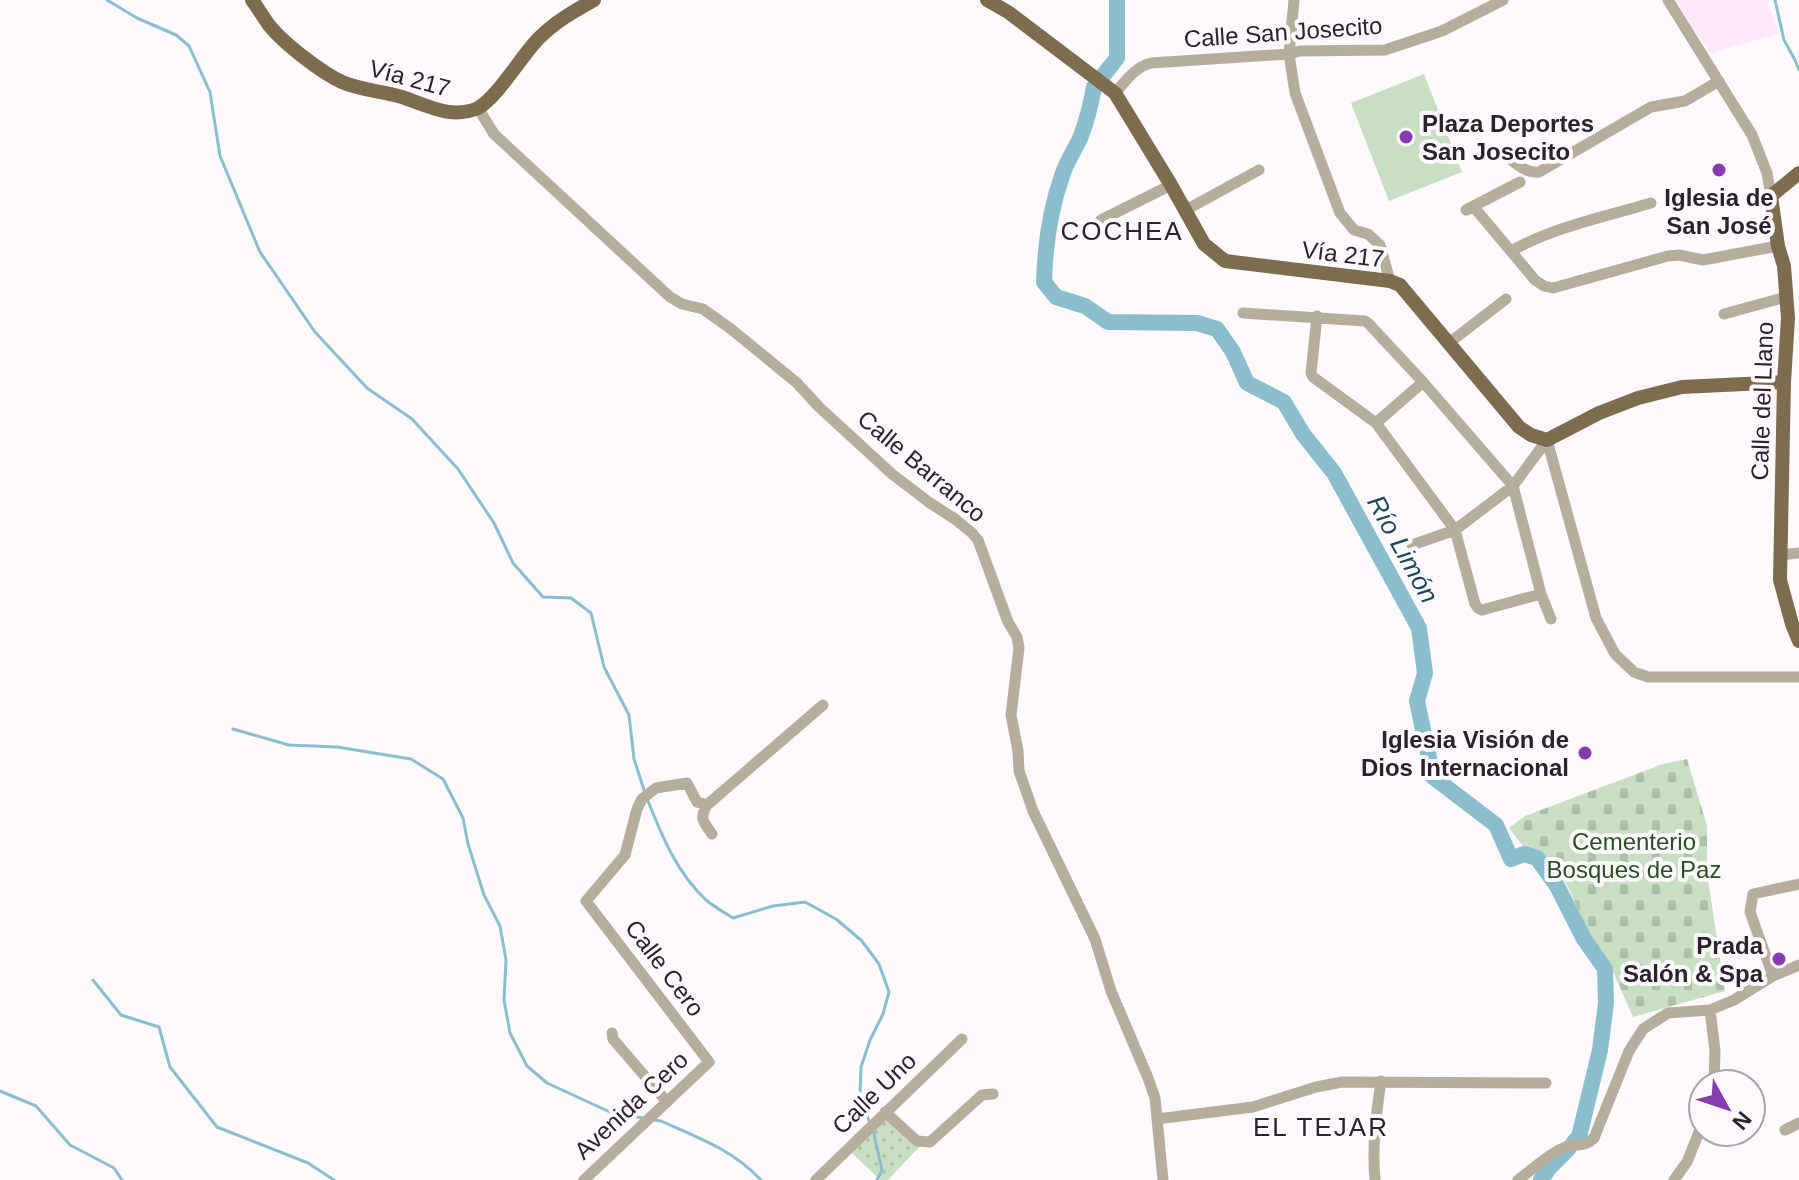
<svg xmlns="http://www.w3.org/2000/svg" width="1799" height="1180" font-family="Helvetica,sans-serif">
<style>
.built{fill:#ffe7fc}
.cemetery{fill:url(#cemetery-stones)}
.park{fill:url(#park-dots)}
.garden{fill:#c8dfc4}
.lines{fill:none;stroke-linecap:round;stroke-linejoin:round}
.stream{stroke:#8abecd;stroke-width:3}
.river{stroke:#8abecd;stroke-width:16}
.minor{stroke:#b6ad9c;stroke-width:11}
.major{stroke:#7d6c4e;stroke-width:14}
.poi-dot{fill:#853cae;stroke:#fef9fd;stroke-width:3}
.labels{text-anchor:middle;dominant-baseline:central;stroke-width:8;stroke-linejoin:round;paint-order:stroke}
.street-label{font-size:24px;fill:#2b232a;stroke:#fef9fd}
.poi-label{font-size:24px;font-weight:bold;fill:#2b232a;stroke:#fef9fd;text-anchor:end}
.park-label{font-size:24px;fill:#285122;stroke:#fef9fd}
.neighbourhood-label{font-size:26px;letter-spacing:2px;fill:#2b232a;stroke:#fef9fd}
.water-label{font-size:26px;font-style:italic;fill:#1c4955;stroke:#fef9fd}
</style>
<defs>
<pattern id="cemetery-stones" width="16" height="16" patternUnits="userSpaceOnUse" patternTransform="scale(2)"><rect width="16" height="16" fill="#c8dfc4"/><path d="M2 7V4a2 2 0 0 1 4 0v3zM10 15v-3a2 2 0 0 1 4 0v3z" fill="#acbfa9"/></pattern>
<pattern id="park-dots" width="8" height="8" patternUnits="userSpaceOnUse" patternTransform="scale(2)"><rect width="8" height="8" fill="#c8dfc4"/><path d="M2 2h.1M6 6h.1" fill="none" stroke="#acbfa9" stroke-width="1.8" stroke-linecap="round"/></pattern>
</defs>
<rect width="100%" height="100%" fill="#fef9fd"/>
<path class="built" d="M1676,0H1767L1778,34L1711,53L1690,25Z"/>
<path class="cemetery" d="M1687,759L1707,826V873L1725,991L1633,1017L1611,967L1589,933L1566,883L1541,853L1523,846L1509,828L1525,816L1663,764Z"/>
<path class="park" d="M885,1119L890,1120L919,1147L888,1180H880L850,1151Z"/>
<path class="garden" d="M1424,74L1462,172L1389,201L1351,103Z"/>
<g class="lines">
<path class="stream" d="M107,0L137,18L176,35L189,46L210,92L220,156L260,252L315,332L367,388L412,419L458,469L494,523L513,563L543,597L571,598L591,613L604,667L629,715L634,759L645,793
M1775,0L1784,40L1795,60L1799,70
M233,729L289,745L337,747L411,759L443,779L463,818L468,844L484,895L500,926L506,960L504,1000L510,1033L527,1066L547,1083L612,1113L643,1118
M648,801C662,836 677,873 706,900C714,907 724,912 733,918L773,906L805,902L836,919L862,941L879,964L889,992L883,1014L870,1040L861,1067L860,1097L870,1123
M93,980L121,1015L159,1027L170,1067L217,1127L308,1163L334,1180
M0,1091L36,1106L70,1145L114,1168L122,1180
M654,1120L661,1121C697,1137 733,1150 761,1180
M873,1130L882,1170L877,1180"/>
<path class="river" d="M1102,77L1117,58V0
M1094,87C1091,104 1087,120 1081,136C1075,150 1066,162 1062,176C1050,210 1045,246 1044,282L1056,297L1085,306L1108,322L1197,323L1217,329L1233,352L1247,383L1284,402L1303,434L1334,473L1419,628L1425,673L1417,701L1433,777L1496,825L1511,859L1524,854L1537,858L1557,886L1584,939L1605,969L1606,1003L1600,1050L1579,1137L1574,1142
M1541,1180L1549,1168L1569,1148"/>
<path class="minor" d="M1294,0L1289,54L1295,93L1340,213L1354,230L1368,234L1380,245L1390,281
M1668,0L1752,135L1767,173L1771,196
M1115,93C1126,81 1135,67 1151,63L1289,54L1300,51L1385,50L1442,31L1503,0
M478,108L494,134L670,297L682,304L703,309L731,329L797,383L819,407L892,474L930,503L955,519L972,533L978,540L1008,622L1017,637L1019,648L1011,715L1018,751L1019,771L1033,811L1095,939L1111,991L1148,1078L1155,1098L1163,1180
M1498,150C1511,158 1523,174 1539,172L1651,107L1685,101L1719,81
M1473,206L1535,280L1544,286L1553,288L1668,256L1679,255L1703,260L1778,246
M1466,210L1520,182
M1184,211L1259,170
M1101,220L1171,185
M1511,251C1554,227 1604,217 1651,203
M1243,313L1365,321L1368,323L1423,382L1513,486L1541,594L1551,619
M1724,314L1786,297
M1317,316L1311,373L1313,377L1376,423L1455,530L1475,604L1478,608L1482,610L1541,594
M1449,343L1506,299
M1376,423L1423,382
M1547,440L1596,618L1615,654L1634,672L1648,677H1799
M1412,545L1455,530L1513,486L1547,440
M1780,555L1799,553
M707,805C699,819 703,821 712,834
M1773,976L1750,912L1753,894L1799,884
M1710,1010L1715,1051L1714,1084
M612,1033L613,1039L667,1102
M885,1112L917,1141L930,1142L982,1095L993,1094
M1157,1119L1253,1107L1316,1087L1342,1082L1546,1083
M1785,1130L1799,1123
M584,1180L709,1062L586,901L625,855L637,809L642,799L656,788L687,783L697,802L707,805L823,705
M816,1180L962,1039
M1375,1180C1372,1146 1376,1115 1381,1081
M1518,1180C1532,1170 1547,1155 1563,1148C1576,1142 1583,1149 1594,1138L1629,1051L1643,1029L1668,1013L1710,1010L1734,1000L1773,976L1799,965
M1674,1180L1687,1162L1703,1122"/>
<path class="major" d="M252,0C258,8 263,17 269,25C283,43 322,73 342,82C360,90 382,91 402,97C426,105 452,120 478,108C497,98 522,55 539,38C555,22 574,11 594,0
M987,0L1008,12L1115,93L1171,185L1204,244L1225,261L1390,281L1400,285L1519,427L1531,435L1547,440L1599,413L1638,398L1682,387L1784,382
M1799,173L1771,196L1778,246L1784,266L1788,318L1784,382L1780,580L1792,624L1799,641"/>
</g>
<g class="poi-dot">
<circle cx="1406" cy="137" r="8"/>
<circle cx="1719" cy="170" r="8"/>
<circle cx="1585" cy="753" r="8"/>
<circle cx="1779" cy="959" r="8"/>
</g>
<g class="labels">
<g class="street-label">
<text transform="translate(1283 32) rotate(-4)">Calle San Josecito</text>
<text transform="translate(410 78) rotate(15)">Vía 217</text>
<text transform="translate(1343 254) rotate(7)">Vía 217</text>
<text transform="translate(1762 401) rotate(-88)">Calle del Llano</text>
<text transform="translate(922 466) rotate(40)">Calle Barranco</text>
<text transform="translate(665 968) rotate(53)">Calle Cero</text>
<text transform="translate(874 1093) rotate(-44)">Calle Uno</text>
<text transform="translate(631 1105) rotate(-43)">Avenida Cero</text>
</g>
<g class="poi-label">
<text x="1422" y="123" text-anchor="start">Plaza Deportes<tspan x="1422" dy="28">San Josecito</tspan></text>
<text x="1719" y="197" text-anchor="middle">Iglesia de<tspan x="1719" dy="28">San José</tspan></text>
<text x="1569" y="739">Iglesia Visión de<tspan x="1569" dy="28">Dios Internacional</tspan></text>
<text x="1763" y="945">Prada<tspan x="1763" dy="28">Salón &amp; Spa</tspan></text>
</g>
<g class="park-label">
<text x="1634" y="841">Cementerio<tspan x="1634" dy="28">Bosques de Paz</tspan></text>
</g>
<g class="neighbourhood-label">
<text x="1122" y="231">COCHEA</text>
<text x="1321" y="1127">EL TEJAR</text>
</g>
<g class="water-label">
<text transform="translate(1403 549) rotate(61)">Río Limón</text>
</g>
</g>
<g transform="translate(1727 1108) rotate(130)"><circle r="38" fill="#fef9fd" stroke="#aaa3a9" stroke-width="2"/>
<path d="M0-6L14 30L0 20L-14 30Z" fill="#853cae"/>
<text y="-12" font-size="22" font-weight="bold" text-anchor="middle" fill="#2b232a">N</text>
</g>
</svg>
